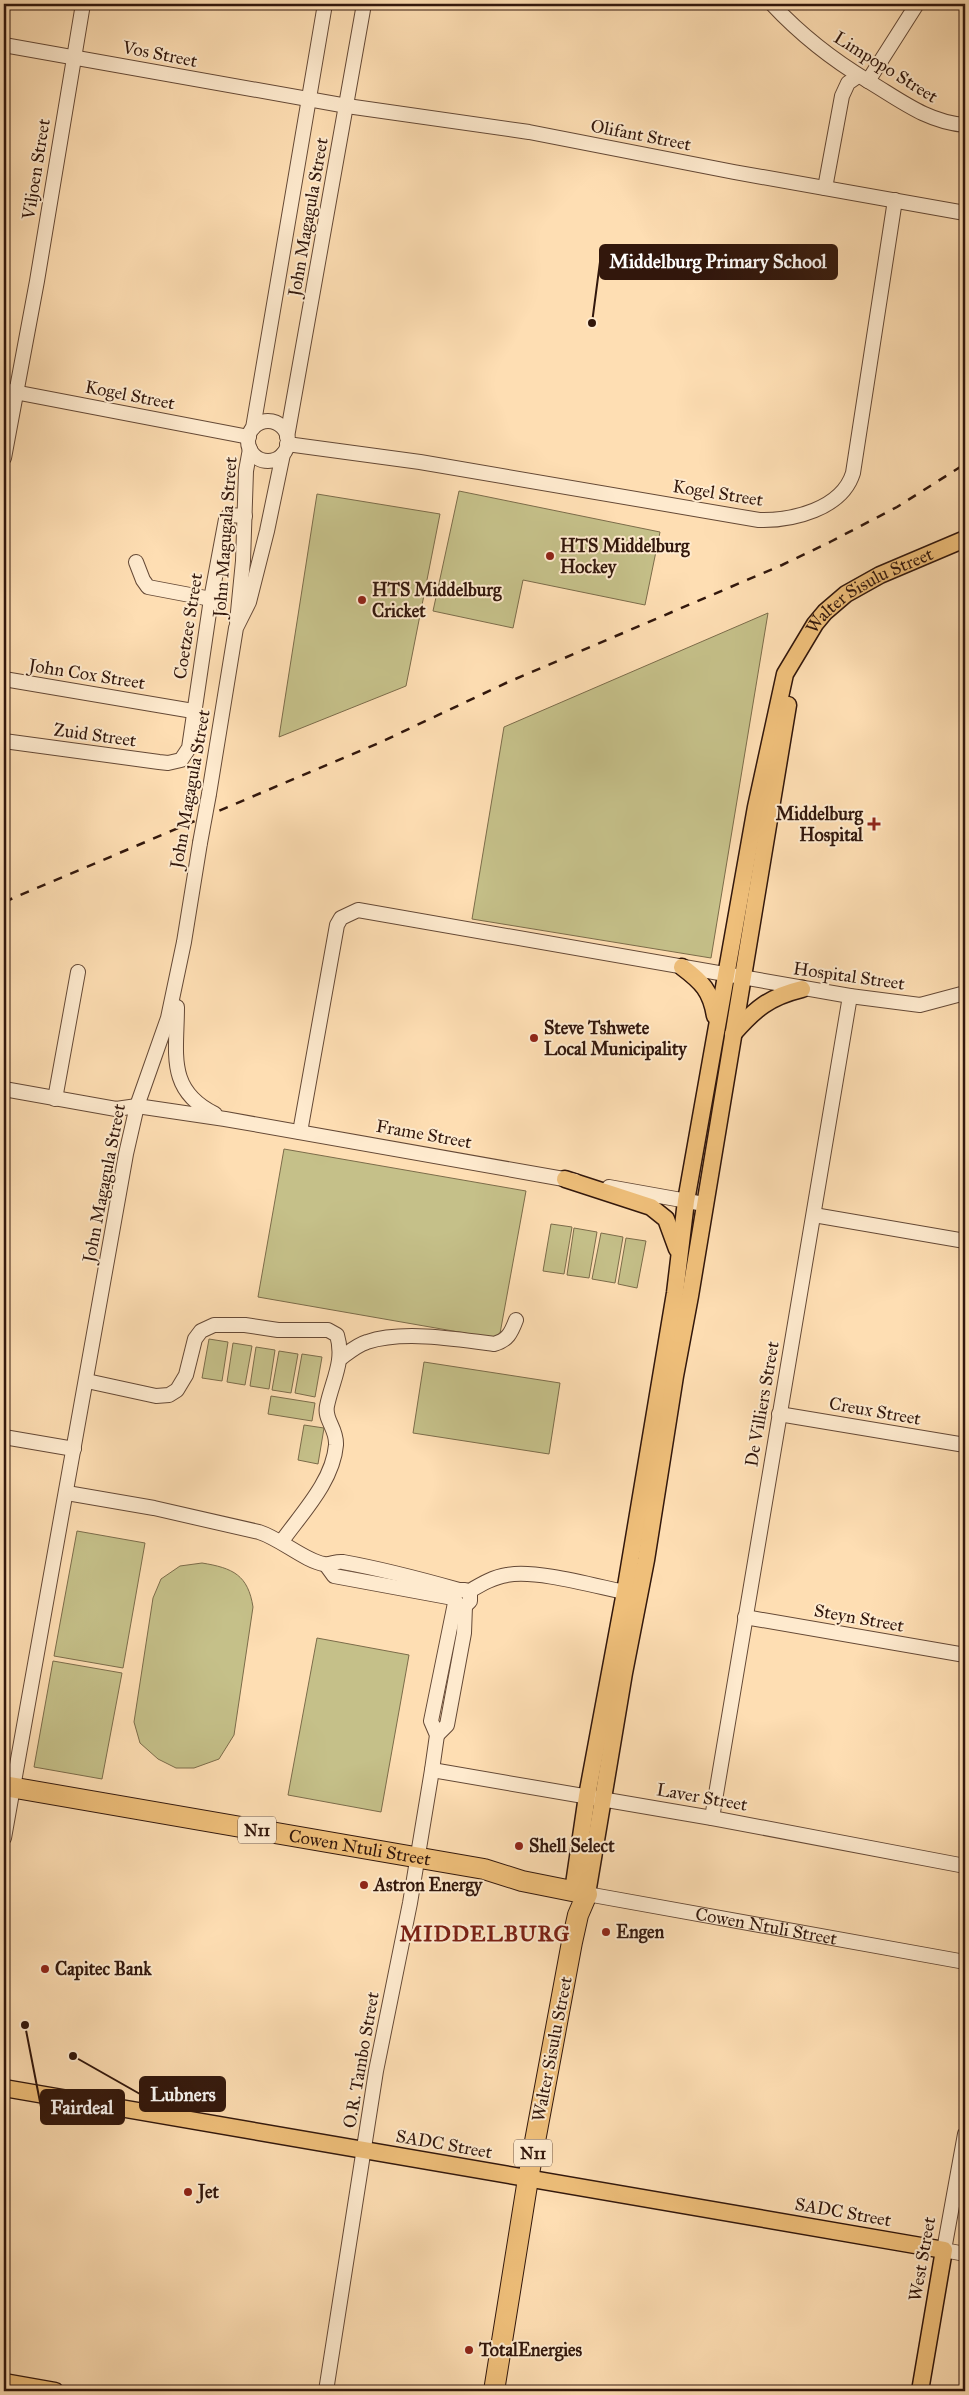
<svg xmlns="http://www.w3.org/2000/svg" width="969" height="2395" font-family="'IM FELL Great Primer',serif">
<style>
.green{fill:#c5c089;stroke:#7c6c4a}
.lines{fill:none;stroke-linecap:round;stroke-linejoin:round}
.minor-casing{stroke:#654936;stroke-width:16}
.major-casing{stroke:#32170c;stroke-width:19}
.highway-casing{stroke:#32170c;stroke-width:22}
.minor{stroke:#feeace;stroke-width:14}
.major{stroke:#efbf7a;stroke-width:16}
.highway{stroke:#efbf7a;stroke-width:20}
.rail{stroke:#32170c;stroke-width:2.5;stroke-dasharray:9 9;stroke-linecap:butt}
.minor-bridge-casing{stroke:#654936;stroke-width:16;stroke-linecap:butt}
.minor-bridge{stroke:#feeace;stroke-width:14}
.poi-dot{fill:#8f2418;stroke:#feeace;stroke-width:2}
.labels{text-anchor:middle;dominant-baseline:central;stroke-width:4;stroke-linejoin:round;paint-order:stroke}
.shield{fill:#feeace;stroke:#6f5646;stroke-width:1}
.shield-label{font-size:16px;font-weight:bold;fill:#32170c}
.street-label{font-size:18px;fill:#32170c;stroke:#feeace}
.poi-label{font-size:18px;font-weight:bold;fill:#32170c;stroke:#feeace;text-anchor:start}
.district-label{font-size:22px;font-weight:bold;letter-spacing:1px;fill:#7a1f14;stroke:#feeace}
.leader{fill:none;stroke:#32170c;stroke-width:2}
.callout-dot{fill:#32170c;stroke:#feeace;stroke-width:2}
.callout{fill:#32170c;stroke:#32170c;stroke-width:2}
.callout-label{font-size:19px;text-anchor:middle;font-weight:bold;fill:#fff}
</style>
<rect width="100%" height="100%" fill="#fedeb3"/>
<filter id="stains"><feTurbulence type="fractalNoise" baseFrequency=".004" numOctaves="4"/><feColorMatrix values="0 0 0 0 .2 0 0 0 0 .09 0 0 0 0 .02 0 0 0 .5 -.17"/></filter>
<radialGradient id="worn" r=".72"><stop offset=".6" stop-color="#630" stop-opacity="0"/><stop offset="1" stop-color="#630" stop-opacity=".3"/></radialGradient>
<path class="green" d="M459,491L660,532L645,605L523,580L513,628L433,611Z
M317,494L440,514L406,686L279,737Z
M768,613L711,958L472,919L504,727Z
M284,1149L526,1191L499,1339L258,1297Z
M551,1224L572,1227L564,1274L543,1271Z
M574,1228L597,1232L589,1278L567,1275Z
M601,1233L623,1237L615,1283L592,1279Z
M626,1238L646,1241L637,1288L618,1284Z
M209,1339L228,1342L222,1381L202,1378Z
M233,1343L252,1346L245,1385L227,1382Z
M256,1347L275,1350L269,1389L250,1386Z
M279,1351L298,1354L291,1393L272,1390Z
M302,1354L322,1357L315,1397L295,1393Z
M424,1362L560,1383L549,1454L413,1433Z
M271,1396L315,1403L312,1421L268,1414Z
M304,1425L324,1428L318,1464L298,1460Z
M77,1531L145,1543L123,1668L54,1656Z
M202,1563C233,1568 248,1575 253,1607L234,1735L219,1759L194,1768H176L158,1759L140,1743L134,1722L153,1598L161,1579L180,1566Z
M317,1638L409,1655L381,1812L288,1795Z
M53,1661L122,1673L102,1779L34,1767Z"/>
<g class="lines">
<defs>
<g id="minor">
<path d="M772,4C800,34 833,60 868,81C900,100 927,122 965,125"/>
<path d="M4,45L347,106L529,132L734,172L965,213"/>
<path d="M868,81L917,4"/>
<path d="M825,188L842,96L848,83L858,76"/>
<path d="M4,390L249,437"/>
<circle cx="268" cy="441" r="20"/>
<path d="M253,428L325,4"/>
<path d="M287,437L364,4"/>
<path d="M287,444L420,462L759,520C792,521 842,509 853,473L895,200"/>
<path d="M4,458L37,281L83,4"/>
<path d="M136,562L143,580L148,587L211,599"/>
<path d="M237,622L243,561L246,471L250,449"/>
<path d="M4,679L193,711"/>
<path d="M4,741L159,762L168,763L181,760L189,748L211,599L226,519L229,515L245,516"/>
<path d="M209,794L236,628L249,602L267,531L283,454"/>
<path d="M177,1007C177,1053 166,1090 215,1114"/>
<path d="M4,1089L116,1109L137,1106L225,1119L575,1181"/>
<path d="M55,1099L78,972"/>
<path d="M300,1132L337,925L341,918L358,910L850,996L920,1005L965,993"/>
<path d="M609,1187L704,1204"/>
<path d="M814,1215L965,1241"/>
<path d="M341,1358C349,1352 357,1345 367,1342C402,1330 458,1339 494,1344C508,1340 511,1333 516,1320"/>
<path d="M87,1381L156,1396L169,1395L177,1390L186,1375L195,1339L201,1331L214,1325H245L278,1330H328L337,1335C345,1361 332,1381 327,1406C324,1420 337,1428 336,1445C333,1481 302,1513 282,1541"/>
<path d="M779,1414L965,1445"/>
<path d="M4,1437L74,1449"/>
<path d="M67,1493L154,1508L259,1532C281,1539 305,1561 324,1564C330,1565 336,1561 343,1562C382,1569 420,1579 459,1590"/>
<path d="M326,1565L334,1576L453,1598L459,1606H465L470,1601V1595L465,1590H459L454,1596"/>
<path d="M468,1592C480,1585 493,1577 507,1575C538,1569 601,1588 634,1594"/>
<path d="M745,1617L965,1655"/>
<path d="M437,1735L447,1725L464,1633L465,1606"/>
<path d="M432,1770L712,1818L965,1866"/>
<path d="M712,1818L850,996"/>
<path d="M4,1838L126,1154L137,1106L168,1018L184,942L200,843"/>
<path id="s1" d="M587,1894L965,1962"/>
<path d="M965,2134L944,2250L965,2254"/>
<path d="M326,2391L376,2071L410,1903L432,1770L437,1735L431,1721L455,1603"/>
</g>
<g id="major">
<path d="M682,967C702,982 711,991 715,1016"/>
<path d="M733,1034C755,1009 769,997 802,989"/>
<path d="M565,1179L651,1207L666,1219L677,1249"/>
<path id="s2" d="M573,1891L587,1796L625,1592L675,1293L686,1201L756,807L785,674L815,624L825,612L846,594L880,575L965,539"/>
<path d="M587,1894L624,1673L646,1560L675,1376L690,1296L788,705"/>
<path d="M4,2088L944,2250L920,2391"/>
<path d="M4,2382L55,2391"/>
</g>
<g id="highway">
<path id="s3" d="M4,1786L484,1869L522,1881L587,1894L578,1915L572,1942L528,2179L494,2391"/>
</g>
</defs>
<use href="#minor" class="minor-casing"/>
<use href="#major" class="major-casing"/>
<use href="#highway" class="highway-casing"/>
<use href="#minor" class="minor"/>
<use href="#major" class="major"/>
<use href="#highway" class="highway"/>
<path class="rail" d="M4,902L381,742L506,683L782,565L830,542L897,507L965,464"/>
<defs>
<path id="minor-bridge" d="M200,843L209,794"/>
</defs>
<use href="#minor-bridge" class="minor-bridge-casing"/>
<use href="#minor-bridge" class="minor-bridge"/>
</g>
<g class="poi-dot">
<circle cx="550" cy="556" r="5"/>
<circle cx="362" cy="600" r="5"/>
<path d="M871.5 816.5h5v5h5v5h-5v5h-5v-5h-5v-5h5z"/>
<circle cx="534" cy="1038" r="5"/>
<circle cx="519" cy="1846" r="5"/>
<circle cx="364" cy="1885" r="5"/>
<circle cx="606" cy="1932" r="5"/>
<circle cx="45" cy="1969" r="5"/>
<circle cx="188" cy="2192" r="5"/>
<circle cx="469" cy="2350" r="5"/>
</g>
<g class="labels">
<g class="shield">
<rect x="238" y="1816.5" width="38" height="27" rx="4"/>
<rect x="514" y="2139.5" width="38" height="27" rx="4"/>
</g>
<g class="shield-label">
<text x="257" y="1830">N11</text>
<text x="533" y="2153">N11</text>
</g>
<g class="street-label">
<text transform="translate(160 54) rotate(11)">Vos Street</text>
<text transform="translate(886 67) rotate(32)">Limpopo Street</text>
<text transform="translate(641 135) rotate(11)">Olifant Street</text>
<text transform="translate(36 169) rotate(-81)">Viljoen Street</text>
<text transform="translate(308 217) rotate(-80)">John Magagula Street</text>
<text transform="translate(130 395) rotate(11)">Kogel Street</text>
<text transform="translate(718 493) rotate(9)">Kogel Street</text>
<text transform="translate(225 537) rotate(-86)">John Magugala Street</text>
<text stroke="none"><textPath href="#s2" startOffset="1359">Walter Sisulu Street</textPath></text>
<text transform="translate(188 626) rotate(-81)">Coetzee Street</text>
<text transform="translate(87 674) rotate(9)">John Cox Street</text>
<text transform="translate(95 735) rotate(8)">Zuid Street</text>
<text transform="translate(190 789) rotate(-80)">John Magagula Street</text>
<text transform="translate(849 976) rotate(8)">Hospital Street</text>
<text transform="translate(424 1134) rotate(10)">Frame Street</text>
<text transform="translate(104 1183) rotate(-79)">John Magagula Street</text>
<text transform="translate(762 1404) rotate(-80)">De Villiers Street</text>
<text transform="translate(875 1411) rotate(10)">Creux Street</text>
<text transform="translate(859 1618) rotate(10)">Steyn Street</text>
<text transform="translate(702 1797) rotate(10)">Laver Street</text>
<text stroke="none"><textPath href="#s3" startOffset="361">Cowen Ntuli Street</textPath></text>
<text stroke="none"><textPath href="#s1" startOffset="182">Cowen Ntuli Street</textPath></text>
<text transform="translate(552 2049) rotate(-79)">Walter Sisulu Street</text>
<text transform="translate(361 2060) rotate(-80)">O.R. Tambo Street</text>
<text transform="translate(444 2144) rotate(10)">SADC Street</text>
<text transform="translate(843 2212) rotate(10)">SADC Street</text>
<text transform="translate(922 2259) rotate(-80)">West Street</text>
</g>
<g class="poi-label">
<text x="560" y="546">HTS Middelburg<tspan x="560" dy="21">Hockey</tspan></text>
<text x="372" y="590">HTS Middelburg<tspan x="372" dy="21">Cricket</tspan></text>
<text x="863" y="814" text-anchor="end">Middelburg<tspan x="863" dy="21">Hospital</tspan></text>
<text x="544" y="1028">Steve Tshwete<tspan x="544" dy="21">Local Municipality</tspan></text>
<text x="529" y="1846">Shell Select</text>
<text x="374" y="1885">Astron Energy</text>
<text x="616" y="1932">Engen</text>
<text x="55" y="1969">Capitec Bank</text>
<text x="198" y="2192">Jet</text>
<text x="479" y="2350">TotalEnergies</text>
</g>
<g class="district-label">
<text x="485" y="1933">MIDDELBURG</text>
</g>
</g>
<path class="leader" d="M592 323L600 262M73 2056L140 2094M25 2025L41 2107"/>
<g class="callout-dot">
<circle cx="592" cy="323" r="5"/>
<circle cx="73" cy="2056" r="5"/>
<circle cx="25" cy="2025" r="5"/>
</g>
<g class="callout">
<rect x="600" y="245" width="237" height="34" rx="5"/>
<rect x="140" y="2077" width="85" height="34" rx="5"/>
<rect x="41" y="2090" width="83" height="34" rx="5"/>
</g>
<g class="callout-label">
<text x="718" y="268">Middelburg Primary School</text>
<text x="183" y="2101">Lubners</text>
<text x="82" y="2114">Fairdeal</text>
</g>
<rect width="969" height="2395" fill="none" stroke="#fedeb3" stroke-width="20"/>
<rect x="5" y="5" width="959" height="2385" fill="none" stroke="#32170c" stroke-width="2.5"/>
<rect x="10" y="10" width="949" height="2375" fill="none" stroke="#32170c"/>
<rect width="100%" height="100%" filter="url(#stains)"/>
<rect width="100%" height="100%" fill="url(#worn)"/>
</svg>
